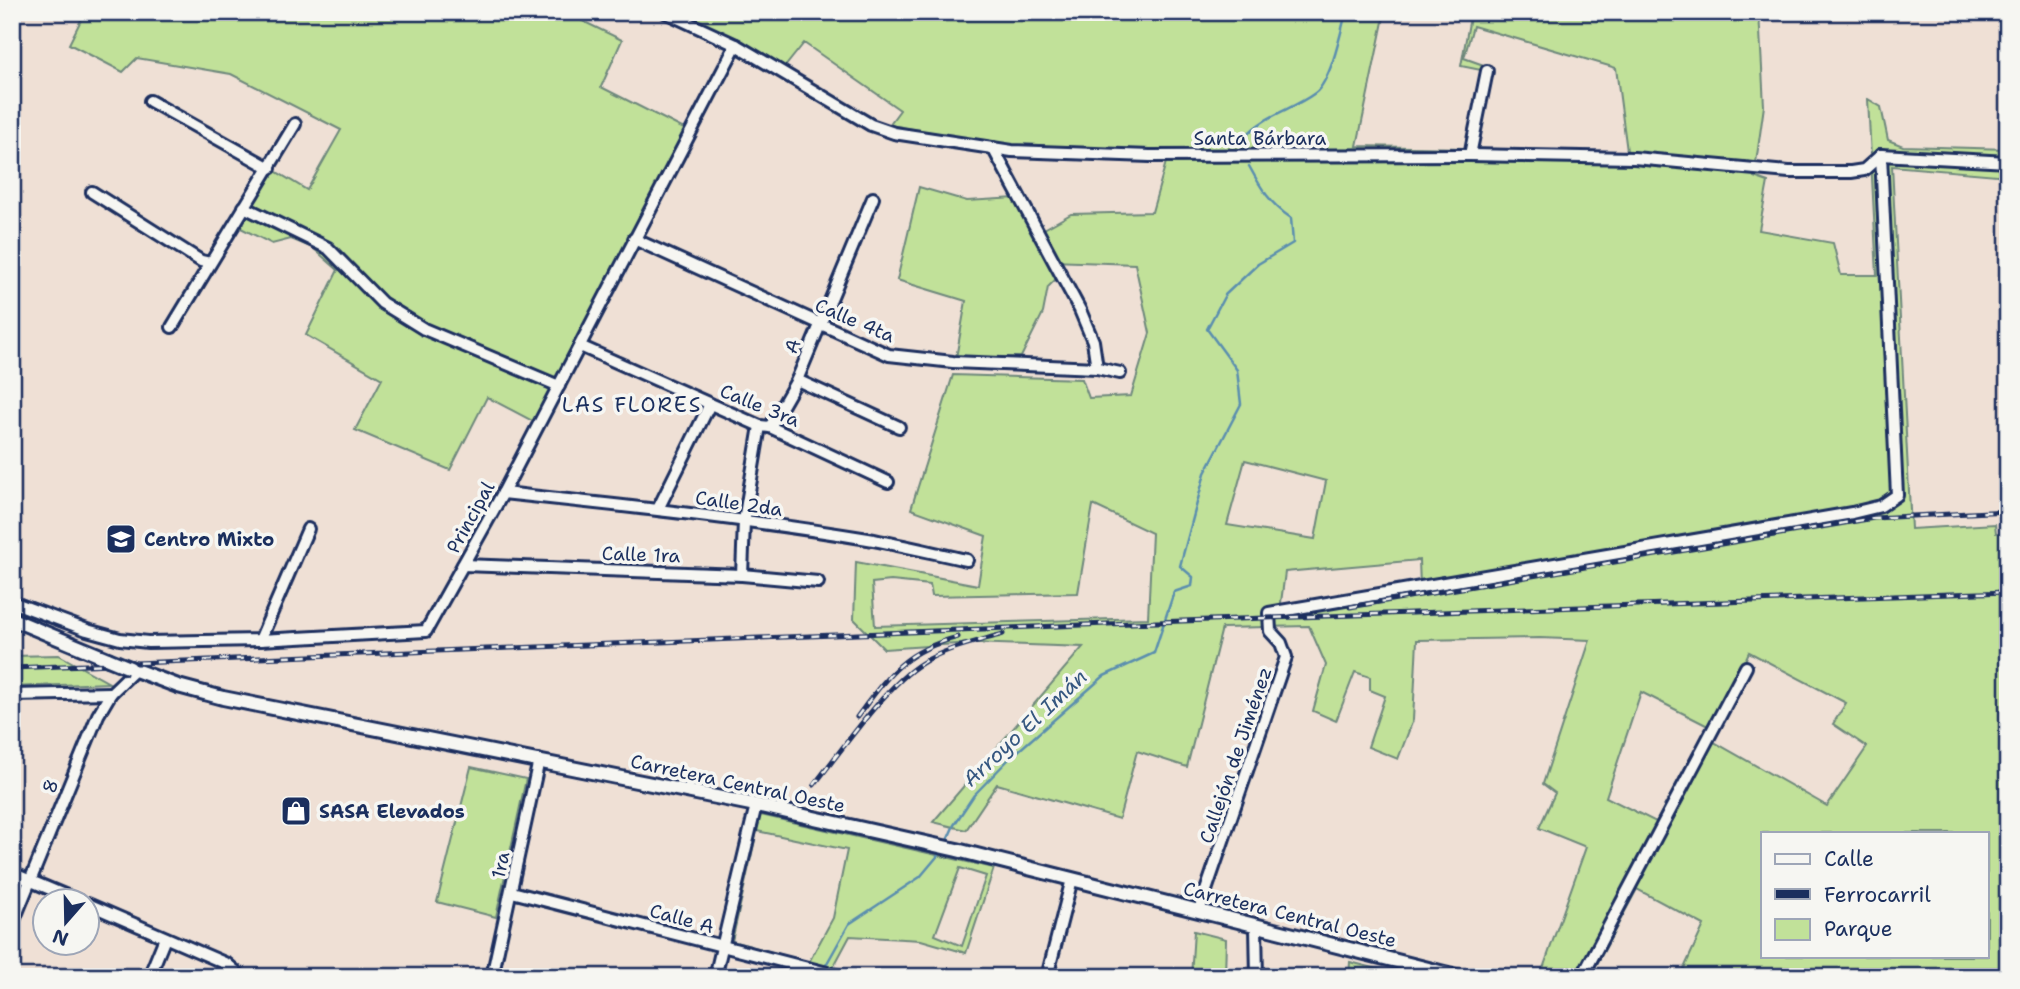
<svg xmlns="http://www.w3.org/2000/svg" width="2020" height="989" viewBox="0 0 2020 989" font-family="'Shantell Sans',sans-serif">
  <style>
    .green { fill: #c1e199; stroke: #6e887c; stroke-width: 2; fill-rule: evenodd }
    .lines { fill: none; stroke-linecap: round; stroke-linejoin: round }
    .stream { stroke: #5a8eaf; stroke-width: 2.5 }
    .minor-casing { stroke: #1b2f5e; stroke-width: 16 }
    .major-casing { stroke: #1b2f5e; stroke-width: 18 }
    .minor { stroke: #f6f6f2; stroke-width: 10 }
    .major { stroke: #f6f6f2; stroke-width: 12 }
    .rail-casing { stroke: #1b2f5e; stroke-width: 5 }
    .rail { stroke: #f6f6f2; stroke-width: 2.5; stroke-dasharray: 8; stroke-linecap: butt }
    .major-bridge-casing { stroke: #1b2f5e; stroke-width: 18; stroke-linecap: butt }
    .major-bridge { stroke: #f6f6f2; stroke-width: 12 }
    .labels { text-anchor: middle; stroke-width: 7; stroke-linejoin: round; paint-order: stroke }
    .street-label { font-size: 19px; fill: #1b2f5e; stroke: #f6f6f2 }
    .poi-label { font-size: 19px; font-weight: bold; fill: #1b2f5e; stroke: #f6f6f2; text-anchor: start }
    .neighbourhood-label { font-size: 21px; letter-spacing: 2px; fill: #1b2f5e; stroke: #f6f6f2 }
    .water-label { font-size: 21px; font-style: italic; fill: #355780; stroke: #f6f6f2 }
  </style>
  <rect width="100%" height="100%" fill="#efe0d5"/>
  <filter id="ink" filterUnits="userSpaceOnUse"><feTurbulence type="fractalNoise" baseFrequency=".0143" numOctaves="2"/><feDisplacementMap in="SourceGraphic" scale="14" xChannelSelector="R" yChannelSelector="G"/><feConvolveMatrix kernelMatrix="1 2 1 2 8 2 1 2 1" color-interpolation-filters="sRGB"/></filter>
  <g filter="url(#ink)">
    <g class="green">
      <polygon points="85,12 564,12 622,40 601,87 688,131 538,424 487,397 450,470 355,430 382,379 306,335 338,270 313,248 291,239 272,244 237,226 270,168 307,190 341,130 231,74 137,58 123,72 69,44"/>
      <path d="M 665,12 L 1385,12 L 1357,146 L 1466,148 L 1481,70 L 1461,66 L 1471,12 L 1759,12 L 1764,106 L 1754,177 L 1768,182 L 1759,230 L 1833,243 L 1841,275 L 1877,275 L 1868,99 L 1881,107 L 1888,140 L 1903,146 L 2008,149 L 2008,176 L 1892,166 L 1911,529 L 1995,524 L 1996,533 L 2008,533 L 2008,977 L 1680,977 L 1704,925 L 1637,889 L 1590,977 L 1540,977 L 1586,847 L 1539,828 L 1555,793 L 1543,784 L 1590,640 L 1540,638 L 1417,640 L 1413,720 L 1398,759 L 1368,747 L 1385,696 L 1370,690 L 1370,677 L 1355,672 L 1336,721 L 1313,711 L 1326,665 L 1309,626 L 1222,628 L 1187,767 L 1137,751 L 1119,819 L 997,784 L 966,830 L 933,822 L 1083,647 L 971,643 L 884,649 L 854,619 L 856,562 L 978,585 L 986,536 L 911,509 L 953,375 L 1082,379 L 1089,398 L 1131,396 L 1150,333 L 1135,264 L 1052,261 L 1060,275 L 1048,287 L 1043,313 L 1021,357 L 956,358 L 966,301 L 897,280 L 919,187 L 967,201 L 1016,198 L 1035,234 L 1071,214 L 1152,212 L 1168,155 L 1014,146 L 889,125 L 900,110 L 804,43 L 780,73 ZM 1473,26 L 1616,68 L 1627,151 L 1474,151 L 1492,68 L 1464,58 ZM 1245,460 L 1326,481 L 1315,539 L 1227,525 ZM 1093,505 L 1152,533 L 1148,618 L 875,626 L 872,583 L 891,581 L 930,585 L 932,596 L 1078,593 ZM 1419,560 L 1420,586 L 1280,610 L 1285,572 ZM 1749,652 L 1846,703 L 1833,724 L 1867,747 L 1827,806 L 1709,739 ZM 1641,692 L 1708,726 L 1656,822 L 1606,797 ZM 1763,833 L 1987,833 L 1987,956 L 1763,956 Z"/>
      <polygon points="59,655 109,683 12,687 12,656"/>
      <polygon points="471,767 526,779 496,917 437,902"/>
      <path d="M 752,813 L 994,868 L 966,953 L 921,940 L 850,936 L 828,977 L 808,977 L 811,974 L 720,950 ZM 757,831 L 847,850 L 833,918 L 809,962 L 732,941 ZM 960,868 L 986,876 L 962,946 L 935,935 Z"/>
      <polygon points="1194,931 1226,939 1225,977 1191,977"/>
      <polygon points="1350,962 1409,977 1349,977"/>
    </g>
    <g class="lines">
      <g class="stream">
        <path d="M 1247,147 L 1245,137 C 1264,115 1292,110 1315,93 C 1331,81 1341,32 1346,12"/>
        <path d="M 946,843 L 954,825 L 974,795 L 1009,759 L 1104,676 L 1154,653 L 1174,592 L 1192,586 L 1193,577 L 1180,566 L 1205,473 L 1241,404 L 1237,370 L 1207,329 L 1225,295 L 1258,264 L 1293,243 L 1291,218 C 1270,204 1261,188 1249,166"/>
        <polyline points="826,965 849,924 920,877 941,852"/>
      </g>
      <g class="minor-casing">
        <g id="minor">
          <polyline points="665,12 736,45 871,125 894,133 1012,151 1150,156 1470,155 1634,158 1789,172 1851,172 1864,170 1881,155"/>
          <polyline points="150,101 270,168"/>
          <polyline points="993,148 1080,310 1093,341 1097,368"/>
          <polyline points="1470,155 1487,71"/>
          <polyline points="1881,155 2008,162"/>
          <polyline points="92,192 201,261 210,263"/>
          <polyline points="244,207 328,248 382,303 424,329 559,386"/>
          <polyline points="634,239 889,355 953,362 1097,368 1120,373"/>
          <polyline points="172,327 295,124"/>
          <polyline points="580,346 760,426 770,427 888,482"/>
          <polyline points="797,380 899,427"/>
          <polyline points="770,427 797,380 873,198"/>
          <path d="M 503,493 C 625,506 747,519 868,539 C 901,545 934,553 967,560"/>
          <polyline points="658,509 710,404"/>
          <polyline points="463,565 742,575 818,582"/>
          <polyline points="742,575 744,521 760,426"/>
          <polyline points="12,602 87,630 120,639 148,642 260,640 426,631 503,493 736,45"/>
          <polyline points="260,640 308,529"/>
          <polyline points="12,695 111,693"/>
          <polyline points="12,873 81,902"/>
          <polyline points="512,892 843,977"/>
          <polyline points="88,904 227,964 242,977"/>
          <polyline points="1199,911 1286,657 1281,643 1270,631 1269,613 1852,513 1881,506 1897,495 1881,155"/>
          <polyline points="12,925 98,715 111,693 135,670"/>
          <polyline points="1256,927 1257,977"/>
          <polyline points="149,977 165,938"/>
          <polyline points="492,977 539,760"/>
          <polyline points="715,977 756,805"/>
          <polyline points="1047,977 1072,879"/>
          <polyline points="1582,977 1746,667"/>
        </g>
      </g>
      <g class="major-casing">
        <g id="major">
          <polyline points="12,619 108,659"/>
          <polyline points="130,668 178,686 223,698 756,805 957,850 1460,977"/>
        </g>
      </g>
      <use href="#minor" class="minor"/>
      <use href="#major" class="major"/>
      <g class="rail-casing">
        <g id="rail">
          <polyline points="1350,607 1874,518 2008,511"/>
          <polyline points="12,668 1182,621 2008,592"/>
          <path d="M 857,717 C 889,674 904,651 958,637"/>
          <path d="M 814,785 C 841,751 887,684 922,663 C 946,648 976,642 1003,634"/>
        </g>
      </g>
      <use href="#rail" class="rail"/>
      <g class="major-bridge-casing">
        <polyline id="major-bridge" points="108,659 130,668"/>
      </g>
      <use href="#major-bridge" class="major-bridge"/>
    </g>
  </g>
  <defs>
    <g id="school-square" transform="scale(1.575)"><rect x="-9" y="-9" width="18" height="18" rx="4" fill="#1b2f5e" stroke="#f6f6f2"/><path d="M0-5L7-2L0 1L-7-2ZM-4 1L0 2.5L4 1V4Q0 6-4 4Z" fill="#fff"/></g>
    <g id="shop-square" transform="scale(1.575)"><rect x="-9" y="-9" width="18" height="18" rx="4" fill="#1b2f5e" stroke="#f6f6f2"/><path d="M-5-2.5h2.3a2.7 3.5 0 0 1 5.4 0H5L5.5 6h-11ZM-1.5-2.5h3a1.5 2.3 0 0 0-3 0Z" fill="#fff"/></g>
  </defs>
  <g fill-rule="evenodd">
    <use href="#school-square" x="121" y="539"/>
    <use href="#shop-square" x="296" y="811"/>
  </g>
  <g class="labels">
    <g class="street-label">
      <text x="1260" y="145">Santa Bárbara</text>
      <text transform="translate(855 320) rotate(23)" y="7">Calle 4ta</text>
      <text transform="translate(792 346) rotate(-67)" y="7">A</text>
      <text transform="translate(760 405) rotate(22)" y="7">Calle 3ra</text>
      <text transform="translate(739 503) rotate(8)" y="7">Calle 2da</text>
      <text transform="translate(470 517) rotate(-61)" y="7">Principal</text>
      <text transform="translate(641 554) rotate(2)" y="7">Calle 1ra</text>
      <text transform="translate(1235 755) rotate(-71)" y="7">Callejón de Jiménez</text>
      <text transform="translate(738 783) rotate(12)" y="7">Carretera Central Oeste</text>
      <text transform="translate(50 786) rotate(-68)" y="7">8</text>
      <text transform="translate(500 865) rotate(-79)" y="7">1ra</text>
      <text transform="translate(1290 914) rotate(14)" y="7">Carretera Central Oeste</text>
      <text transform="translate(682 918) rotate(15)" y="7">Calle A</text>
    </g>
    <g class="poi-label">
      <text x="144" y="546">Centro Mixto</text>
      <text x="319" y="818">SASA Elevados</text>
    </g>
    <g class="neighbourhood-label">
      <text x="632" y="412">LAS FLORES</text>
    </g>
    <g class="water-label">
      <text transform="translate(1025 728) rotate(-43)" y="7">Arroyo El Imán</text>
    </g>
  </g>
  <rect width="2020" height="989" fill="none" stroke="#f6f6f2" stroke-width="42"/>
  <rect x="21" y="21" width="1978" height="947" fill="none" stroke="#1b2f5e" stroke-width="2.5" filter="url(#ink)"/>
  <rect x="1761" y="832" width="228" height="126" fill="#f6f6f2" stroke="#9ea6b7" stroke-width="2"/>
  <rect x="1775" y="854" width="35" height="10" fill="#f6f6f2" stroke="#9ea6b7" stroke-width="2"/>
  <text x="1824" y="866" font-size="21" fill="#1b2f5e">Calle</text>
  <rect x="1775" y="889" width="35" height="10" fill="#1b2f5e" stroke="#9ea6b7" stroke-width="2"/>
  <text x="1824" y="902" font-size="21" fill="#1b2f5e">Ferrocarril</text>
  <rect x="1775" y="919" width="35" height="21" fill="#c1e199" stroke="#9ea6b7" stroke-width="2"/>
  <text x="1824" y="936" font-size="21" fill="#1b2f5e">Parque</text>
  <g transform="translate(66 922) rotate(200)"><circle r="33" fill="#f6f6f2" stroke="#9ea6b7" stroke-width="2"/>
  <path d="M0-5L12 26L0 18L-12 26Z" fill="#1b2f5e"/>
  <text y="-10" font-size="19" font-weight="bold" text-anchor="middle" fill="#1b2f5e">N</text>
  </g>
</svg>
